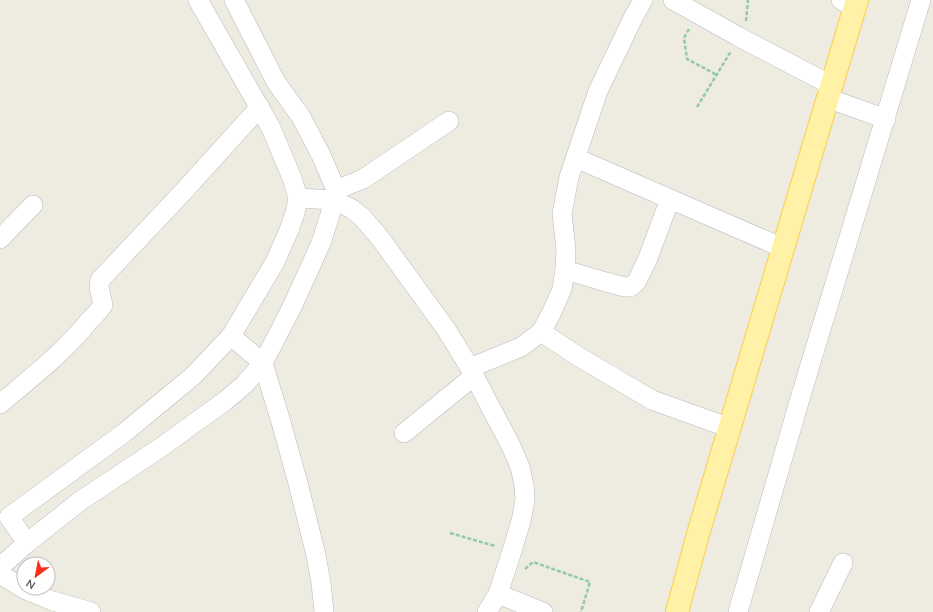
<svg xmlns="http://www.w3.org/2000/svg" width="933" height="612" viewBox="0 0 933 612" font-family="Mulish,sans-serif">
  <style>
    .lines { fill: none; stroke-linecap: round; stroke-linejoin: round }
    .minor-casing { stroke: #b7babf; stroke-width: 20 }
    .primary-casing { stroke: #fecc4a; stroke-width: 24 }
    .path { stroke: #93caa3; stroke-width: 2.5; stroke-dasharray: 4 2; stroke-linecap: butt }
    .minor { stroke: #fff; stroke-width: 19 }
    .primary { stroke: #fff1a5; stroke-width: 22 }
  </style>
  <rect width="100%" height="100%" fill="#eeebe1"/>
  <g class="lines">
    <g class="minor-casing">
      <g id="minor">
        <polyline points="673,0 739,37 831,85"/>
        <polyline points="841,0 854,7"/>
        <polyline points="827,98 886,119"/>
        <polyline points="576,158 670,199"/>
        <polyline points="336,190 363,179 449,121"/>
        <polyline points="298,198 334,200 352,209 362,217 380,238 446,329 470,368 511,446 520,467 524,485 525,500 521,521 512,551 498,594 487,612"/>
        <polyline points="0,239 33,205"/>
        <polyline points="565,270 606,282 625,287 630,287 633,285 637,281 648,258 670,199 783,248"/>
        <polyline points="541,332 576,355 652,400 730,428"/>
        <polyline points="231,336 263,363 281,422 298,483 316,555 321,583 324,612"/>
        <polyline points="470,368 521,347 541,332 551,314 562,289 565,270 566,249 562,214 569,177 598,91 633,18 643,0"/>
        <path d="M 0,404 C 31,378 63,353 89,321 C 94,316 99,311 103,305 L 99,287 L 100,280 L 182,193 L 260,107"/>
        <polyline points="404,433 474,376"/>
        <polyline points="27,543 9,517 124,433 193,376 231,336 275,262 289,230 295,213 298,198 292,178 271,128 198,0"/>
        <polyline points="0,567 27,543 80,501 160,448 225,401 244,385 263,363 292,307 321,243 329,218 334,200 336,190 321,155 301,117 276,82 234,0"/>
        <polyline points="0,574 26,590 53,601 91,612"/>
        <polyline points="498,594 543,612"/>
        <polyline points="738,612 801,395 921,0"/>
        <polyline points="819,612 843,563"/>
      </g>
    </g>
    <g class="primary-casing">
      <polyline id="primary" points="677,612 698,534 857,0"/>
    </g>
    <g class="path">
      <polyline points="746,21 748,0"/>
      <polyline points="689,29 684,38 687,59 717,75"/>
      <polyline points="697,107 731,51"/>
      <polyline points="450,533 495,546"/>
      <polyline points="525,569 533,562 590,582 581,612"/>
    </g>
    <use href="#minor" class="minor"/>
    <use href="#primary" class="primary"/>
  </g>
  <g transform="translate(36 576) rotate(212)"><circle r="19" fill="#ffffff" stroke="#bdbfc1"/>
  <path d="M0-3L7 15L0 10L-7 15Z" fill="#f92e1c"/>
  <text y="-6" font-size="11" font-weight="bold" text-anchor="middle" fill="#5a5e64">N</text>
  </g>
</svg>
